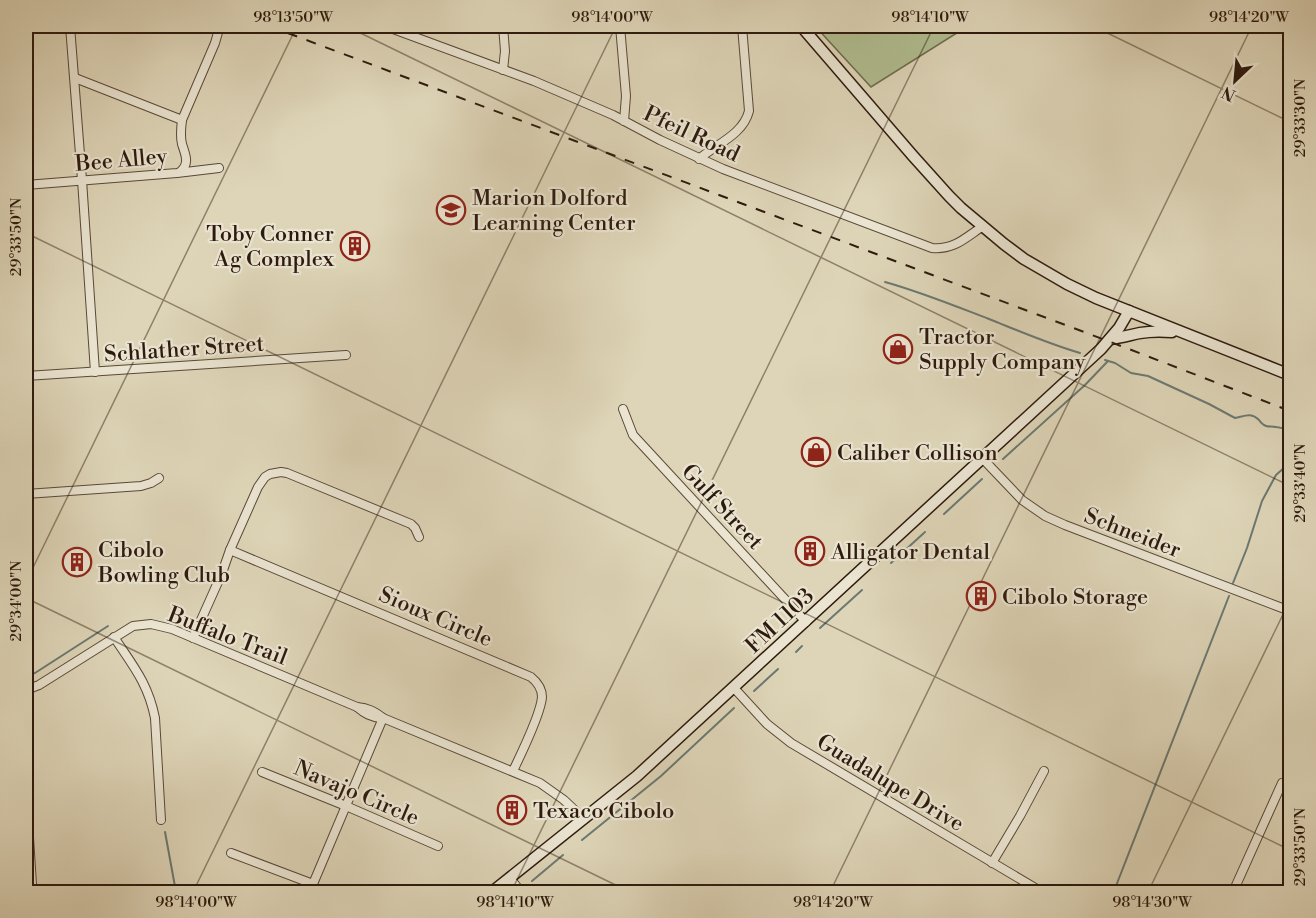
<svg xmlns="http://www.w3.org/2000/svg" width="1316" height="918" viewBox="0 0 1316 918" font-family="'Libre Bodoni',serif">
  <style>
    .green { fill: #b0bd90; stroke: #6e6c4f; stroke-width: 1.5 }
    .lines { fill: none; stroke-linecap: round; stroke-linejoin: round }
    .stream { stroke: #6b7972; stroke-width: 2 }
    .minor-casing { stroke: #594938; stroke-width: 10 }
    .tertiary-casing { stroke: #594938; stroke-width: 11 }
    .secondary-casing { stroke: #2d1a0e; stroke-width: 13 }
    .minor { stroke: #eae4d1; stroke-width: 8 }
    .tertiary { stroke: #eae4d1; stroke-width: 9 }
    .secondary { stroke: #eae4d1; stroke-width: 10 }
    .rail { stroke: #2d1a0e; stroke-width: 2; stroke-dasharray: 10 10; stroke-linecap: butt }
    .ticks { fill: none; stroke: #2d1a0e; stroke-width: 1.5; stroke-opacity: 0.45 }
    .labels { text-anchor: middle; stroke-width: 4.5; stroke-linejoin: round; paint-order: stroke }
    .street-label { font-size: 22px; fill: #2d1a0e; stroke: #eae4d1 }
    .poi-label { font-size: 22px; fill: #2d1a0e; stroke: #eae4d1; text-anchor: start }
    .neatline { fill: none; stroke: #2d1a0e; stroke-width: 2 }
    .ticks-label { font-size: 15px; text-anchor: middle; fill: #2d1a0e }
  </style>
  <rect width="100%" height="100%" fill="#ded5b8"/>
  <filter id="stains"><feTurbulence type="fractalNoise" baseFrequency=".00333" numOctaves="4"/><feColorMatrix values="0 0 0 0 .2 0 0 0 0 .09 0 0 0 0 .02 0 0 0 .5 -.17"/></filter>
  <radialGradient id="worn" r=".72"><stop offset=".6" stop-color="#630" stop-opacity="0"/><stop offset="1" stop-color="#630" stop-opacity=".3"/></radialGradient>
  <polygon class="green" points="815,26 968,26 871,87"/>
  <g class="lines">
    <g class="stream">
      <path d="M 885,282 C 921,292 955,306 989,319 C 1019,331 1049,344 1080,353"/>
      <path d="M 1105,360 L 1115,363 L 1131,373 L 1148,376 L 1209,404 L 1235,418 C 1245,416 1251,412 1259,420 C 1261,423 1263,425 1266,426 C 1269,427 1273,426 1276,427 C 1282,428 1285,429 1290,429"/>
      <polyline points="1003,459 1085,385 1108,361"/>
      <polyline points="944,514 982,479"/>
      <polyline points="891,563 925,532"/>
      <polyline points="1233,583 1247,548 1262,501 1276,475 1285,467 1290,454"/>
      <polyline points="820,628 862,590"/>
      <polyline points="796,652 802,646"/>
      <polyline points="28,668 31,674 35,673 108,626"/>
      <polyline points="754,691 778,669"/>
      <polyline points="165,832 176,892"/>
      <polyline points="582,840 661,776 734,708"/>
      <polyline points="532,881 563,855"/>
      <polyline points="1116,886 1229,596"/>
    </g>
    <g class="minor-casing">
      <g id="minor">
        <polyline points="70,26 82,180 95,372"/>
        <path d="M 385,26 L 534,81 L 613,115 L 660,140 L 723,169 L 932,248 C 954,250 965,238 983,226"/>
        <polyline points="503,26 505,51 503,70"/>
        <polyline points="620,26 626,96 624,121"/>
        <polyline points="75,78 182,120"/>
        <path d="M 699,159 C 716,144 743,135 749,111 L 742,26"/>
        <path d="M 181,171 C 190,163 185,154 182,144 C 180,136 181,128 182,120 L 215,43 L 219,29 L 209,26"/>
        <polyline points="26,185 177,173 219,168"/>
        <polyline points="26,376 346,355"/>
        <polyline points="623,409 633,435 806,622"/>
        <polyline points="982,458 1022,500 1045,516 1065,525 1290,611"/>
        <polyline points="26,494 141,486 151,483 159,478"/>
        <path d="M 230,550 L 531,677 C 537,682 542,688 542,697 C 541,714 521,754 513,771"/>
        <path d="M 114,637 C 133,666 148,683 155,718 L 161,820"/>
        <polyline points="193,638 222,573 230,550 258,487 265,477 270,474 281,472 287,473 411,524 415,528 419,537"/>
        <polyline points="734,688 767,724 791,743 1042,892"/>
        <path d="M 26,690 L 39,685 L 133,626 L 151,624 L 172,629 L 357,707 C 368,708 374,711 383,718 L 540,783 L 564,800 L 584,819"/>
        <path d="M 357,707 C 365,714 371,717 381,718"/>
        <polyline points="262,772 346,806 438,846"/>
        <polyline points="231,853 313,884"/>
        <polyline points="992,863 1020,816 1044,771"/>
        <polyline points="510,878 521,892"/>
        <polyline points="314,892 313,884 383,718"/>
        <polyline points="1233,892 1282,783"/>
      </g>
    </g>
    <g class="tertiary-casing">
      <polyline id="tertiary" points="26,799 32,892"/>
    </g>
    <g class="secondary-casing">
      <g id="secondary">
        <polyline points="801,26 913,156 949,196 961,208 1004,244 1024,259 1067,284 1096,298 1290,375"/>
        <path d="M 1110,339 C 1121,338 1130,335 1140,333 C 1151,331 1161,331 1172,332"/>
        <polyline points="492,892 637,776 1101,349 1119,328 1129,311"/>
      </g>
    </g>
    <use href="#minor" class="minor"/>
    <use href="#tertiary" class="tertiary"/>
    <use href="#secondary" class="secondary"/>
    <g class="rail">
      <polyline points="269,26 1108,341 1290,411"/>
      <polyline points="322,26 332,29"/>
    </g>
  </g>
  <path class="ticks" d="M 346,26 L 1290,486M 1093,26 L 1290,122M 26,233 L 1290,850M 26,582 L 297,26M 26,598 L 630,892M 193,892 L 616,26M 511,892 L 934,26M 830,892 L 1252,26M 1148,892 L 1290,600"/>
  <defs>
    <g id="school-ring" transform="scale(1.5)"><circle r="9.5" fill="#eae4d1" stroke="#8f2418" stroke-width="1.5"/><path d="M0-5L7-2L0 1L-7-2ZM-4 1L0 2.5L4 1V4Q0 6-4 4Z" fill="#8f2418"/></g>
    <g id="building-ring" transform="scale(1.5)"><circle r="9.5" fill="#eae4d1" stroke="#8f2418" stroke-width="1.5"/><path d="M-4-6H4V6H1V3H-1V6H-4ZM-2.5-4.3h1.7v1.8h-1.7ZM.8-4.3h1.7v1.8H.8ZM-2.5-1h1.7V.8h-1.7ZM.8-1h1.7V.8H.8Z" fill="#8f2418"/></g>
    <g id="shop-ring" transform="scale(1.5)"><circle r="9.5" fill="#eae4d1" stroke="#8f2418" stroke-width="1.5"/><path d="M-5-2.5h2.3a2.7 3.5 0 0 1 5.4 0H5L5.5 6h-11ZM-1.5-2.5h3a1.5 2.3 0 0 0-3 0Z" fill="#8f2418"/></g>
  </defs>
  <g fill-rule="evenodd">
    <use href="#school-ring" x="451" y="210"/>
    <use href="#building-ring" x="355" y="246"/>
    <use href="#shop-ring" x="898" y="349"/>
    <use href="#shop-ring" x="816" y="452"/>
    <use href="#building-ring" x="810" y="551"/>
    <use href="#building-ring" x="77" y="562"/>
    <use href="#building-ring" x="981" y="596"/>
    <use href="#building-ring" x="512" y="810"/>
  </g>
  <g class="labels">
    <g class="street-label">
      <text transform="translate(692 133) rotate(25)" y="8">Pfeil Road</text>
      <text transform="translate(121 159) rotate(-5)" y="8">Bee Alley</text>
      <text transform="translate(184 348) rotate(-4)" y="8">Schlather Street</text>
      <text transform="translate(723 506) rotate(47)" y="8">Gulf Street</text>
      <text transform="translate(1133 532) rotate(21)" y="8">Schneider</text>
      <text transform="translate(436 616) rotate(23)" y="8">Sioux Circle</text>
      <text transform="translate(779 620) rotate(-43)" y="8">FM 1103</text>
      <text transform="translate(228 635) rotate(21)" y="8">Buffalo Trail</text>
      <text transform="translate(891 782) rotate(31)" y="8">Guadalupe Drive</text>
      <text transform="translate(357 792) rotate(23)" y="8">Navajo Circle</text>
    </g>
    <g class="poi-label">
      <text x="472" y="205">Marion Dolford<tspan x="472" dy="25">Learning Center</tspan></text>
      <text x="334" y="241" text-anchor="end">Toby Conner<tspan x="334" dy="25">Ag Complex</tspan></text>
      <text x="919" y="344">Tractor<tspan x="919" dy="25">Supply Company</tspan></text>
      <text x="837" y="460">Caliber Collison</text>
      <text x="98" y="557">Cibolo<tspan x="98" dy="25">Bowling Club</tspan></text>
      <text x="831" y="559">Alligator Dental</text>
      <text x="1002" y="604">Cibolo Storage</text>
      <text x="533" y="818">Texaco Cibolo</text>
    </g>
  </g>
  <rect width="1316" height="918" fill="none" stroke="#ded5b8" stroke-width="66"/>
  <g transform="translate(1235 81) rotate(206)" stroke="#eae4d1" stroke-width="4.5" paint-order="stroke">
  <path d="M0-4.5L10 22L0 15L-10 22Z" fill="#2d1a0e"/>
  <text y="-9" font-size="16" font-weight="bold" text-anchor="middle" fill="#2d1a0e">N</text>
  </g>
  <rect x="33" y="33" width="1250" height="852" class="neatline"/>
  <g class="ticks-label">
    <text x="293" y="22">98°13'50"W</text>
    <text x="612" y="22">98°14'00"W</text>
    <text x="930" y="22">98°14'10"W</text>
    <text x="1249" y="22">98°14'20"W</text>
    <text transform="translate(1300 118) rotate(-90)" y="5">29°33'30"N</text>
    <text transform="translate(16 237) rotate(-90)" y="5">29°33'50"N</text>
    <text transform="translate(1300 483) rotate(-90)" y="5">29°33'40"N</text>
    <text transform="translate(16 601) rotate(-90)" y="5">29°34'00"N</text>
    <text transform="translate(1300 847) rotate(-90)" y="5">29°33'50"N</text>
    <text x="196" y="907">98°14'00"W</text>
    <text x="515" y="907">98°14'10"W</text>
    <text x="833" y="907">98°14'20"W</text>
    <text x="1152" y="907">98°14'30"W</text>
  </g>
  <rect width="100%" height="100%" filter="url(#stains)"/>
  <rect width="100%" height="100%" fill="url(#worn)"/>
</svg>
